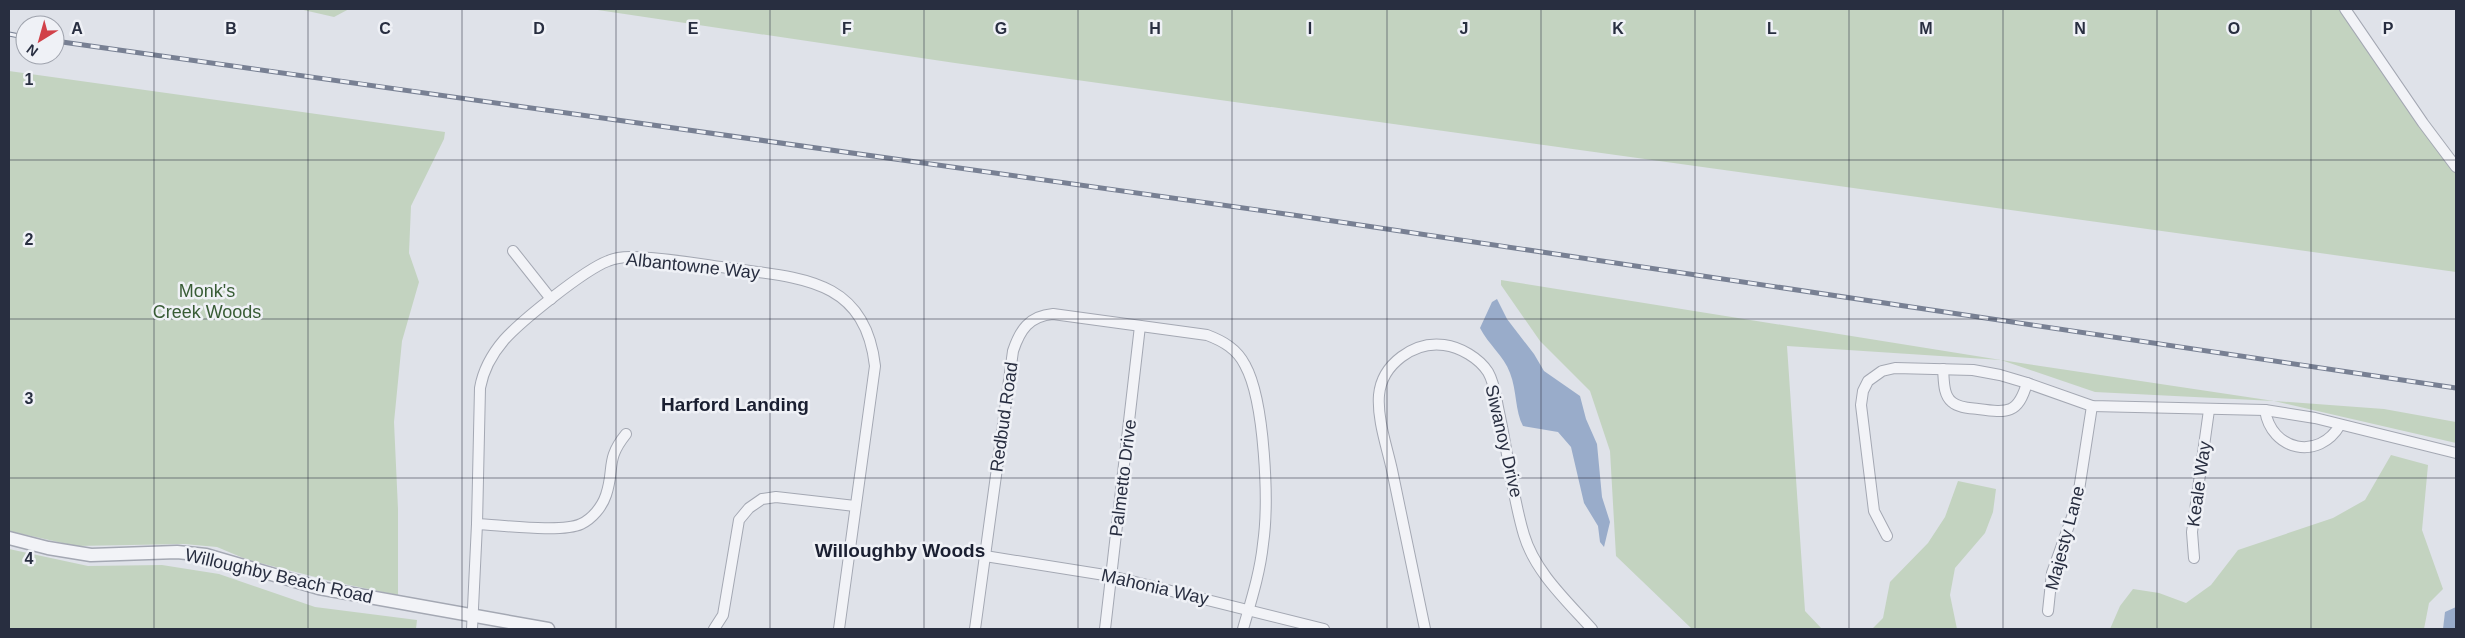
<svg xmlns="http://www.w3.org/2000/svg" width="2465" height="638" viewBox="0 0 2465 638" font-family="Arial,sans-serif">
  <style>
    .green { fill: #c3d3c0 }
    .water { fill: #99acca }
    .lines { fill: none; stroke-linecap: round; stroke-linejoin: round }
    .minor-casing { stroke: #a4a8b3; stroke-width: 12 }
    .tertiary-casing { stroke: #a4a8b3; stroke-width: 15 }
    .minor { stroke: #f2f3f7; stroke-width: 10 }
    .tertiary { stroke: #f2f3f7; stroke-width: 12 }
    .rail-casing { stroke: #788093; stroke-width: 5 }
    .rail { stroke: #eff1f6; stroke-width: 3; stroke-dasharray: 9; stroke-linecap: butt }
    .grid { fill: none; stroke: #282e40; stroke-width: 1; stroke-opacity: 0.55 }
    .labels { text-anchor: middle; stroke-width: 5; stroke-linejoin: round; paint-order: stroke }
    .street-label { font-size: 18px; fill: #282e40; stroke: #eff1f6 }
    .park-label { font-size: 18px; fill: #385c35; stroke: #eff1f6 }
    .neighbourhood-label { font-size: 19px; font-weight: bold; fill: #1a1f31; stroke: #eff1f6 }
    .grid-label { font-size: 16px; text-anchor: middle; font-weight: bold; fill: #282e40; stroke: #eff1f6; stroke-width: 5; stroke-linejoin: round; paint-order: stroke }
  </style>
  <rect width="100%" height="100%" fill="#dfe2e9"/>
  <g class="green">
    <polygon points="299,9 349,9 334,17"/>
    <polygon points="591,9 2345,9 2456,166 2456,272 955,63"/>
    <polygon points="9,71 445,132 444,139 411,206 409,253 419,282 402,341 394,422 398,509 398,595 339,583 248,560 217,547 184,544 76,546 9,531"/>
    <polygon points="1501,280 2001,360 2274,401 2384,409 2456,422 2456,443 2274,401 2095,392 2001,360 1787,346 1805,611 1822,629 1692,629 1616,556 1610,451 1590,391 1540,341 1501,285"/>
    <polygon points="2391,455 2428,465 2422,530 2443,589 2429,603 2424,629 2110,629 2120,606 2133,589 2159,593 2186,603 2211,585 2238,550 2333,518 2365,500"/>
    <polygon points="1958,481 1996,489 1993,512 1985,533 1955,568 1950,595 1957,629 1872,629 1883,618 1890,582 1928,543 1945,517"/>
    <polygon points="9,549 88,566 162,565 219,574 315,607 417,620 416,629 9,629"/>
  </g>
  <g class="water">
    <path d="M 1497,299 L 1507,319 L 1534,354 L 1544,371 L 1580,396 L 1586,419 L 1597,444 L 1602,497 L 1610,522 L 1604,547 L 1600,542 L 1598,526 L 1584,503 L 1571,447 L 1558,432 L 1523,426 C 1515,411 1517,391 1510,373 C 1504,356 1488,344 1480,328 L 1492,302 Z"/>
    <polygon points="2456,607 2456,629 2443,629 2445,612"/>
  </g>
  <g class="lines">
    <g class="minor-casing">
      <g id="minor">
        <polyline points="2345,9 2423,123 2456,167"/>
        <polyline points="513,251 551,299"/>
        <path d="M 1943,369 C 1944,380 1943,395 1952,402 C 1959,408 1970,408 1978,409 C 2008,413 2018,414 2027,383"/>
        <path d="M 2265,410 C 2271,451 2319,461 2340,425"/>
        <path d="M 477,524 C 501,525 562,533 581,524 C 592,519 602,507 606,495 C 615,468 605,460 626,434"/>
        <polyline points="1887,536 1874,511 1861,405 1863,391 1868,381 1882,371 1895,368 1973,370 2000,375 2027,383 2092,406 2265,410 2315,418 2456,453"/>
        <polyline points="985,556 1111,576 1324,629"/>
        <polyline points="2194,558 2192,532 2209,410"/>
        <polyline points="2048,611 2052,573 2077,503 2092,406"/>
        <path d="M 472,629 L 477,524 L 480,388 C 483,371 492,354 504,340 C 521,321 584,270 608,261 C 615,258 623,257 630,257 C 663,257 696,264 728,268 C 800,278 865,278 875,366 L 839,629"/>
        <polyline points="714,629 723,615 739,520 749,508 762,499 776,497 855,506"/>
        <path d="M 975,629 L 1013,351 C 1020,330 1029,316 1053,314 L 1207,335 C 1223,341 1237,349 1245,365 C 1265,401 1269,503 1263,544 C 1260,573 1251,601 1243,629"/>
        <polyline points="1105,629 1140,326"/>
        <path d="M 1425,629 C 1414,576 1403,523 1392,470 C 1387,447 1377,419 1379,395 C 1382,364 1414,341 1444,345 C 1460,347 1479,358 1488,372 C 1495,384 1496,399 1499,412 C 1508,453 1512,495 1524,535 C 1535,572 1567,601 1592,629"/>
      </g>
    </g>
    <g class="tertiary-casing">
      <polyline id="tertiary" points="9,538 48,548 91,555 177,552 206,555 319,588 548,629"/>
    </g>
    <use href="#minor" class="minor"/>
    <use href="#tertiary" class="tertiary"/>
    <g class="rail-casing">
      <g id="rail">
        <polyline points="9,34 25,37"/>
        <polyline points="55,41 1293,215 2456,388"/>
      </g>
    </g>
    <use href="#rail" class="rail"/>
  </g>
  <path class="grid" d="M 154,9 L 154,629M 308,9 L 308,629M 462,9 L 462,629M 616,9 L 616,629M 770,9 L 770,629M 924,9 L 924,629M 1078,9 L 1078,629M 1232,9 L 1232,629M 1387,9 L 1387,629M 1541,9 L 1541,629M 1695,9 L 1695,629M 1849,9 L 1849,629M 2003,9 L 2003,629M 2157,9 L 2157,629M 2311,9 L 2311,629M 9,160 L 2456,160M 9,319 L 2456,319M 9,478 L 2456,478"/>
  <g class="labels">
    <g class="street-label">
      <text transform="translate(693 266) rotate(6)" y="6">Albantowne Way</text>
      <text transform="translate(1004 417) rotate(-82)" y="6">Redbud Road</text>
      <text transform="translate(1504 441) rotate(77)" y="6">Siwanoy Drive</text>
      <text transform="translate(1123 478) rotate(-83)" y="6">Palmetto Drive</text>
      <text transform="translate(2199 484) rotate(-82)" y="6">Keale Way</text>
      <text transform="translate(2065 538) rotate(-75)" y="6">Majesty Lane</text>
      <text transform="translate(279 576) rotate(13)" y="6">Willoughby Beach Road</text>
      <text transform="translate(1155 587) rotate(13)" y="6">Mahonia Way</text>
    </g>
    <g class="park-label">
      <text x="207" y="297">Monk's<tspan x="207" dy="21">Creek Woods</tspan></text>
    </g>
    <g class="neighbourhood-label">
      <text x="735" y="411">Harford Landing</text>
      <text x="900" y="557">Willoughby Woods</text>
    </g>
  </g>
  <g class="grid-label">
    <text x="77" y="34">A</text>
    <text x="231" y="34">B</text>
    <text x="385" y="34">C</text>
    <text x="539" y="34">D</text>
    <text x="693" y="34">E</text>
    <text x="847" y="34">F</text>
    <text x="1001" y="34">G</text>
    <text x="1155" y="34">H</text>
    <text x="1310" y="34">I</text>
    <text x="1464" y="34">J</text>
    <text x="1618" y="34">K</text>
    <text x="1772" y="34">L</text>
    <text x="1926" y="34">M</text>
    <text x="2080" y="34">N</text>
    <text x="2234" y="34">O</text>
    <text x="2388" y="34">P</text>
    <text x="29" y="85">1</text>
    <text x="29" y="245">2</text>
    <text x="29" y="404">3</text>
    <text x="29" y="564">4</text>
  </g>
  <rect width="2465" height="638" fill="none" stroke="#282e40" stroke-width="20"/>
  <g transform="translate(40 40) rotate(217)"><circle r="24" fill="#eff1f6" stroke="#9fa3ad"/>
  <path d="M0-4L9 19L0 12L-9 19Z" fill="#d14149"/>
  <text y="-8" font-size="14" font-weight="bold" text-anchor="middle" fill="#282e40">N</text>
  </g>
</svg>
